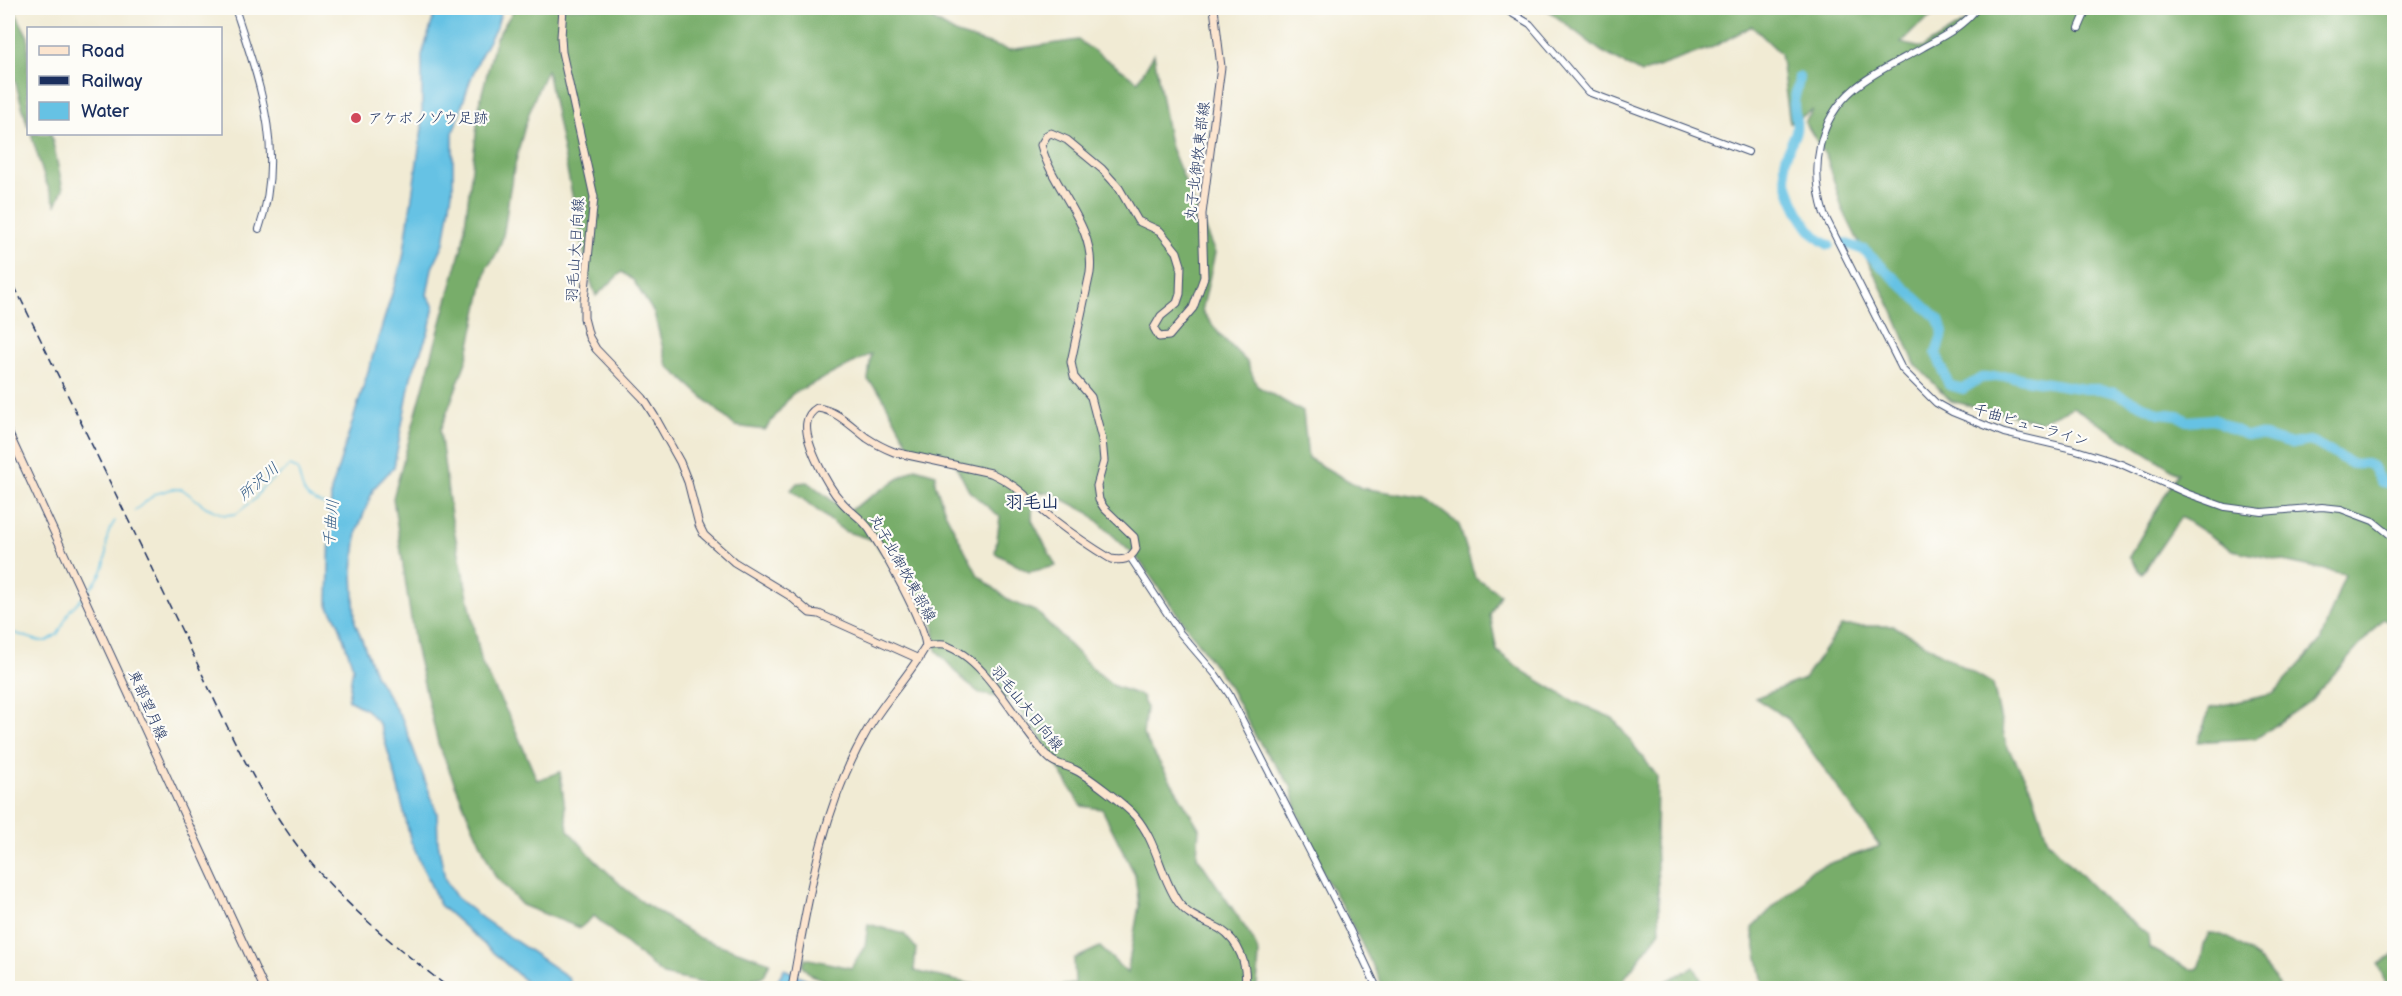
<svg xmlns="http://www.w3.org/2000/svg" width="2402" height="996" viewBox="0 0 2402 996" font-family="'Balsamiq Sans','Klee One',sans-serif">
  <style>
    .forest { fill: #78ad6a; stroke: #4a6e64; stroke-width: 1.5 }
    .water { fill: #66c2e4; stroke: #4078a1; stroke-width: 1.5 }
    .lines { fill: none; stroke-linecap: round; stroke-linejoin: round }
    .stream { stroke: #66c2e4; stroke-width: 1.5 }
    .river { stroke: #66c2e4; stroke-width: 10 }
    .tertiary-casing { stroke: #3b4b70; stroke-width: 8 }
    .secondary-casing { stroke: #3b4b70; stroke-width: 9 }
    .tertiary { stroke: #fff; stroke-width: 6 }
    .secondary { stroke: #fce5cf; stroke-width: 7 }
    .rail { stroke: #1b2f5e; stroke-width: 1.5; stroke-dasharray: 9 4.5; stroke-linecap: butt }
    .poi-dot { fill: #d1495b; stroke: #fdfcf7; stroke-width: 2 }
    .labels { text-anchor: middle; stroke-width: 4.5; stroke-linejoin: round; paint-order: stroke }
    .poi-label { font-size: 15px; fill: #1b2f5e; stroke: #fdfcf7; text-anchor: start }
    .street-label { font-size: 15px; fill: #1b2f5e; stroke: #fdfcf7 }
    .water-label { font-size: 16px; font-style: italic; fill: #325b86; stroke: #fdfcf7 }
    .quarter-label { font-size: 18px; font-weight: bold; fill: #1b2f5e; stroke: #fdfcf7 }
  </style>
  <rect width="100%" height="100%" fill="#fdfcf7"/>
  <filter id="ink" filterUnits="userSpaceOnUse"><feTurbulence type="fractalNoise" baseFrequency=".0167" numOctaves="2"/><feDisplacementMap in="SourceGraphic" scale="12" xChannelSelector="R" yChannelSelector="G"/><feConvolveMatrix kernelMatrix="1 2 1 2 8 2 1 2 1" color-interpolation-filters="sRGB"/></filter>
  <filter id="wash" filterUnits="userSpaceOnUse"><feTurbulence type="fractalNoise" baseFrequency=".008" numOctaves="4" result="noise"/><feDisplacementMap in="SourceGraphic" scale="24" xChannelSelector="R" yChannelSelector="G"/><feGaussianBlur stdDeviation="1.35" result="paint"/><feColorMatrix in="noise" values="0 0 0 0 0 0 0 0 0 0 0 0 0 0 0 0 0 1.4 0 .05"/><feComposite in="paint" operator="in"/></filter>
  <g filter="url(#wash)">
    <rect width="100%" height="100%" fill="#f1ebd4"/>
    <g class="forest">
      <polygon points="8,8 13,8 28,37 28,127 8,56"/>
      <path d="M 515,8 L 932,8 L 933,20 L 957,34 L 1009,50 L 1078,40 L 1138,81 L 1154,54 L 1170,145 L 1215,253 L 1202,311 L 1220,335 L 1247,362 L 1257,386 L 1303,412 L 1308,458 L 1361,488 L 1425,498 L 1459,525 L 1475,577 L 1500,594 L 1490,615 L 1497,651 L 1526,673 L 1573,701 L 1613,718 L 1657,776 L 1656,842 L 1660,931 L 1620,984 L 1622,988 L 1384,988 L 1344,909 L 1325,878 L 1297,811 L 1291,786 L 1257,739 L 1229,686 L 1139,560 L 1089,513 L 1051,493 L 1033,492 L 1032,520 L 1056,566 L 1029,572 L 995,553 L 1000,517 L 969,491 L 952,458 L 912,451 L 881,394 L 868,380 L 871,354 L 792,394 L 765,430 L 735,426 L 667,365 L 654,313 L 633,280 L 622,272 L 596,296 L 588,274 L 547,70 C 528,107 518,149 510,189 C 505,216 507,246 487,267 L 467,359 L 440,431 L 451,515 L 482,664 L 513,724 L 537,780 L 560,772 L 568,830 L 593,858 L 623,887 L 645,904 L 699,938 L 770,962 L 764,976 L 721,987 L 663,975 L 594,916 L 580,928 L 522,905 L 495,876 L 464,806 L 438,743 L 415,646 L 393,498 L 463,242 L 480,101 L 496,38 Z"/>
      <polygon points="1545,8 1944,8 1918,26 1901,43 1922,48 1988,8 2387,8 2394,23 2394,622 2383,619 2310,701 2257,738 2198,742 2210,708 2273,694 2320,642 2345,574 2232,550 2181,517 2142,574 2129,557 2178,473 2073,407 2040,422 1951,401 1915,364 1893,312 1842,208 1827,158 1805,122 1813,110 1790,123 1780,53 1752,26 1713,47 1641,73 1601,51"/>
      <polygon points="31,134 51,134 63,189 56,205 45,180"/>
      <polygon points="915,468 936,474 935,483 945,512 978,575 1010,601 1037,612 1091,667 1114,686 1142,696 1146,708 1143,735 1199,828 1197,856 1253,939 1259,954 1257,988 1041,988 1075,984 1074,959 1100,947 1127,973 1139,906 1135,875 1102,809 1081,806 1043,742 1013,700 981,694 965,682 936,650 933,622 873,540 844,531 791,490 797,483 808,482 847,512"/>
      <path d="M 1841,626 L 1894,626 L 1993,684 L 2006,744 L 2032,790 L 2048,841 L 2106,901 L 2148,935 L 2149,948 L 2189,969 L 2197,969 C 2204,959 2201,945 2209,933 C 2232,932 2272,967 2279,988 L 1764,988 L 1752,928 L 1811,870 L 1880,846 L 1788,719 L 1755,698 L 1804,679 Z"/>
      <polygon points="868,924 904,934 916,948 914,971 988,988 846,988 811,975 802,966 805,958 851,968 865,946"/>
      <polygon points="2394,954 2394,988 2388,988 2378,965"/>
      <polygon points="1694,967 1706,988 1653,988"/>
    </g>
    <g class="water">
      <polygon points="432,8 502,8 497,26 480,57 470,81 453,133 453,186 444,243 432,268 427,295 434,306 429,330 411,377 394,467 374,488 357,531 353,571 355,622 376,676 403,721 437,813 438,842 445,879 456,897 482,918 568,977 573,988 533,988 440,905 411,842 395,775 380,725 367,710 348,700 353,667 338,622 328,605 331,491 403,258 422,128 422,55 433,19"/>
      <polygon points="784,969 827,988 773,988"/>
    </g>
    <g class="lines">
      <g class="stream">
        <path d="M 134,511 L 155,494 L 172,489 L 182,489 L 206,507 L 225,515 L 236,514 L 255,499 L 262,488 L 290,466 L 297,469 C 301,478 301,494 311,499 C 318,504 327,503 332,511"/>
        <path d="M 85,594 C 92,587 101,576 104,566 C 110,546 101,541 115,521"/>
        <polyline points="8,631 39,641 47,641 58,634 70,610 82,598"/>
      </g>
      <g class="river">
        <path d="M 1799,77 C 1799,86 1794,95 1794,104 C 1794,113 1798,122 1796,131 C 1792,143 1784,154 1785,167 C 1786,192 1805,234 1829,245"/>
        <polyline points="1844,243 1864,250 1939,320 1943,332 1936,353 1949,385 1963,389 1981,378 2007,376 2084,389 2099,389 2115,393 2159,413 2178,415 2187,421 2213,419 2245,435 2265,436 2292,444 2309,441 2315,443 2352,464 2365,463 2372,466 2381,482 2394,485"/>
      </g>
    </g>
  </g>
  <g filter="url(#ink)">
    <g class="lines">
      <g class="tertiary-casing">
        <g id="tertiary">
          <path d="M 235,8 C 259,82 286,151 259,229"/>
          <polyline points="1503,8 1530,24 1588,92 1748,152"/>
          <path d="M 1977,8 C 1963,27 1942,37 1922,48 C 1899,61 1874,72 1855,88 C 1817,120 1810,169 1824,214 L 1902,369 L 1936,403 L 1952,412 L 2004,433 L 2073,449 L 2121,464 L 2186,493 L 2225,507 L 2262,512 L 2322,507 L 2341,509 L 2373,521 L 2394,538"/>
          <polyline points="2079,28 2085,14 2092,8"/>
          <polyline points="1130,557 1180,633 1216,675 1229,694 1350,930 1377,988"/>
        </g>
      </g>
      <g class="secondary-casing">
        <g id="secondary">
          <polyline points="563,8 561,37 562,52 594,197 584,301 584,318 589,337 596,349 643,398 655,417 680,462 688,482 699,525 704,535 734,562 790,596 810,613 819,614 919,659"/>
          <polyline points="8,432 264,988"/>
          <path d="M 926,646 C 932,645 938,644 944,645 C 988,658 1017,727 1049,758 C 1056,765 1065,765 1073,769 C 1087,775 1125,805 1135,816 C 1157,841 1160,876 1178,902 C 1189,918 1204,920 1220,929 C 1240,942 1248,966 1245,988"/>
          <path d="M 792,988 C 808,900 821,808 868,729 C 885,700 909,676 926,646 C 923,620 886,555 870,530 C 861,517 851,513 841,501 C 828,487 803,441 807,422 C 808,415 812,411 817,408 C 837,410 852,427 867,438 C 876,444 884,448 894,452 L 991,473 C 1018,485 1031,502 1054,520 C 1072,534 1091,547 1111,559 C 1122,561 1130,560 1136,549 L 1134,537 L 1104,508 L 1099,500 L 1097,486 L 1104,461 L 1102,439 L 1091,397 L 1074,377 L 1071,362 L 1090,273 C 1096,225 1053,190 1041,145 L 1047,135 L 1051,133 L 1067,140 L 1102,169 L 1119,188 L 1138,221 L 1160,231 L 1177,252 L 1181,265 L 1180,294 L 1177,303 L 1161,316 L 1154,328 L 1159,337 L 1169,336 L 1193,308 L 1204,277 L 1202,214 L 1221,67 L 1214,8"/>
        </g>
      </g>
      <use href="#tertiary" class="tertiary"/>
      <use href="#secondary" class="secondary"/>
      <path class="rail" d="M 8,273 C 66,391 123,509 180,627 C 216,702 252,788 303,853 C 345,906 396,947 449,988"/>
    </g>
  </g>
  <circle class="poi-dot" cx="356" cy="118" r="6"/>
  <g class="labels">
    <g class="poi-label">
      <text x="368" y="123">アケボノゾウ足跡</text>
    </g>
    <g class="street-label">
      <text transform="translate(1197 161) rotate(-83)" y="5">丸子北御牧東部線</text>
      <text transform="translate(575 250) rotate(-86)" y="5">羽毛山大日向線</text>
      <text transform="translate(2031 425) rotate(16)" y="5">千曲ビューライン</text>
      <text transform="translate(903 568) rotate(61)" y="5">丸子北御牧東部線</text>
      <text transform="translate(148 705) rotate(66)" y="5">東部望月線</text>
      <text transform="translate(1027 708) rotate(51)" y="5">羽毛山大日向線</text>
    </g>
    <g class="water-label">
      <text transform="translate(258 481) rotate(-41)" y="6">所沢川</text>
      <text transform="translate(330 523) rotate(-85)" y="6">千曲川</text>
    </g>
    <g class="quarter-label">
      <text x="1032" y="508">羽毛山</text>
    </g>
  </g>
  <rect width="2402" height="996" fill="none" stroke="#fdfcf7" stroke-width="30"/>
  <rect x="27" y="27" width="195" height="108" fill="#fdfcf7" stroke="#a3aaba" stroke-width="1.5"/>
  <rect x="39" y="46" width="30" height="9" fill="#fce5cf" stroke="#a3aaba" stroke-width="1.5"/>
  <text x="81" y="57" font-size="18" fill="#1b2f5e">Road</text>
  <rect x="39" y="76" width="30" height="9" fill="#1b2f5e" stroke="#a3aaba" stroke-width="1.5"/>
  <text x="81" y="87" font-size="18" fill="#1b2f5e">Railway</text>
  <rect x="39" y="102" width="30" height="18" fill="#66c2e4" stroke="#a3aaba" stroke-width="1.5"/>
  <text x="81" y="117" font-size="18" fill="#1b2f5e">Water</text>
</svg>
